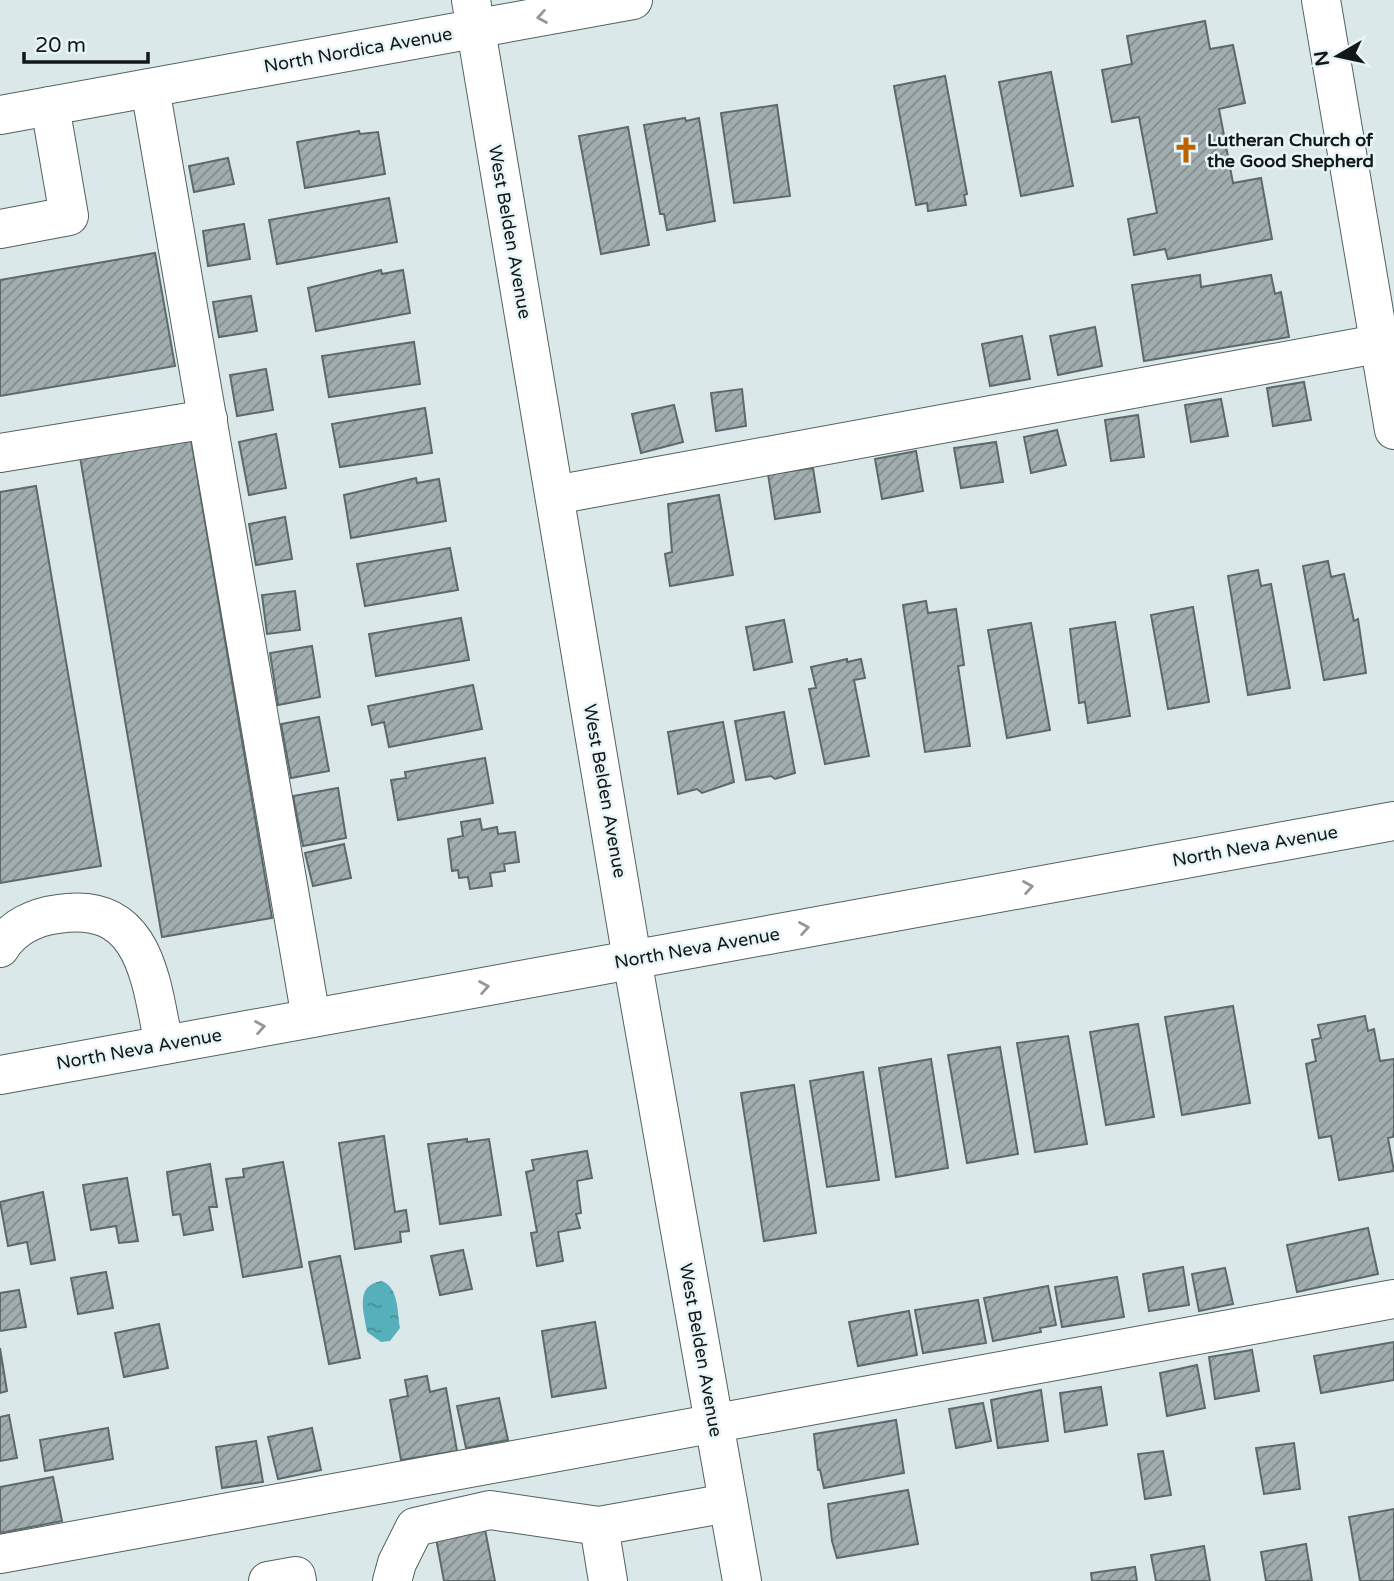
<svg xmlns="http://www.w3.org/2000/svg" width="1394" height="1581" viewBox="0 0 1394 1581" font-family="'Varela Round',sans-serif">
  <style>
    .water { fill: url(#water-ripples) }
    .building { fill: url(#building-hatch); stroke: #5e696b; stroke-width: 2 }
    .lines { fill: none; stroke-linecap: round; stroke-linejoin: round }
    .minor-casing { stroke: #546061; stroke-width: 40 }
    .minor { stroke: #fff; stroke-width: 38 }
    .oneway { stroke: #949797 }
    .labels { text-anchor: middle; stroke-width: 5; stroke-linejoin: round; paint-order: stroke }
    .street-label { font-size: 18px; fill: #121718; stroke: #e8f5f7 }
    .poi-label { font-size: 18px; font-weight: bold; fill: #121718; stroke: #e8f5f7; text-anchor: start }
  </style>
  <defs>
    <pattern id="water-ripples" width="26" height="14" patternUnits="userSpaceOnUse" patternTransform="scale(1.75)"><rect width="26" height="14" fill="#56b0bb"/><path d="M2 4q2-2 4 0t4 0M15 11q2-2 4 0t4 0" fill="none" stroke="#468e97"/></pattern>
    <pattern id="building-hatch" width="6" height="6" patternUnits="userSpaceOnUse" patternTransform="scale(1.75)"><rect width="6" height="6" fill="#a1adaf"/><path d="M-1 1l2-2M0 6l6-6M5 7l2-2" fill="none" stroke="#828c8d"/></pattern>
  </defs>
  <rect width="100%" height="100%" fill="#dbe8ea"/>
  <path class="water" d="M 382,1281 C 399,1288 397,1311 400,1328 L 390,1341 L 381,1342 L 367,1332 C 364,1311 354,1285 382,1281 Z"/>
  <g class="building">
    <polygon points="1205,21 1210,49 1233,45 1245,103 1219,109 1233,183 1261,178 1272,239 1168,259 1165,249 1134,255 1128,219 1157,213 1139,117 1112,122 1102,70 1132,64 1127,36"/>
    <polygon points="1051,72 1073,186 1021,196 999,82"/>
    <polygon points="945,76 967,194 964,195 966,205 928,211 927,203 916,205 894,86"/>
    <polygon points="777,105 790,196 734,203 721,113"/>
    <polygon points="685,118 686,121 699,118 715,221 667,230 664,214 660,214 644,125"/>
    <polygon points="628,127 649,245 601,254 579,136"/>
    <polygon points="359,131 360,134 378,132 385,174 305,188 297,142"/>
    <polygon points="228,158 234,184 194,192 189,166"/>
    <polygon points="389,198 397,242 277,264 269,220"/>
    <polygon points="244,224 250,259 208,266 203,231"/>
    <polygon points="155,253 175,366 0,396 0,280"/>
    <polygon points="381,270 382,274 403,270 410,313 316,331 308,288"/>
    <polygon points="1200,275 1201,287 1271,275 1275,294 1281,292 1289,337 1144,361 1132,285"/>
    <polygon points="251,296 257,331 219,337 213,302"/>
    <polygon points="1095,327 1102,366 1058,375 1050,336"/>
    <polygon points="1022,336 1030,379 990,386 982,344"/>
    <polygon points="414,342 420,384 329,397 322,356"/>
    <polygon points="266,369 273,410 237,416 230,375"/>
    <polygon points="1304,382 1311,420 1273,426 1267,388"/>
    <polygon points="742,389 746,426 716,431 711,393"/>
    <polygon points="1221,399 1228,436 1191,442 1185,405"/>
    <polygon points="674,405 683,442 641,453 632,414"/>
    <polygon points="425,408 432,453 340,467 332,424"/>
    <polygon points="1138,415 1144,457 1111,461 1105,420"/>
    <polygon points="1057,430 1066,465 1031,473 1024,437"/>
    <polygon points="276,434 286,488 249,495 239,442"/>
    <polygon points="191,439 272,918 162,937 80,457"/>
    <polygon points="996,442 1003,482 961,488 954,448"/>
    <polygon points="916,451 923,491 882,499 875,459"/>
    <polygon points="813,468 820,512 775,519 768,474"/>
    <polygon points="416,478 417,483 439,479 446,521 351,538 344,495"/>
    <polygon points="36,486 101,866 0,883 0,492"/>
    <polygon points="719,495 733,575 670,586 665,554 672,552 668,504"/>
    <polygon points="285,517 292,559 256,565 249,524"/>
    <polygon points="450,548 458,590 365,606 357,564"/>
    <polygon points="1328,561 1331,577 1344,574 1354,621 1358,619 1366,673 1324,680 1303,566"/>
    <polygon points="1258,570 1261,586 1271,584 1290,688 1248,695 1228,576"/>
    <polygon points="295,591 300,630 267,634 262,595"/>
    <polygon points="926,601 928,613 956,609 964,665 958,666 970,746 925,752 903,605"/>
    <polygon points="1193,607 1209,702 1168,709 1151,615"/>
    <polygon points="461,618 469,660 376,676 369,634"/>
    <polygon points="784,620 792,662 754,670 746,627"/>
    <polygon points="1115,622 1130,716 1088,723 1085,702 1079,703 1070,629"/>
    <polygon points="1031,623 1050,730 1007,738 988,630"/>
    <polygon points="312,646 320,697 278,705 270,653"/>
    <polygon points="847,659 847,662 861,659 865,678 854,680 869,756 825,764 809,689 816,688 811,667"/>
    <polygon points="473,685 482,729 389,747 384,722 372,725 368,706"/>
    <polygon points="784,712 795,773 775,779 771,776 746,780 735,721"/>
    <polygon points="319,717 329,771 291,778 281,724"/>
    <polygon points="723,722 734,782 702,793 697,789 678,794 668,732"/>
    <polygon points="485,758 493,803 398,820 391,780 406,778 405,772"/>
    <polygon points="338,788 346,838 303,846 293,796"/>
    <polygon points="480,819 482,830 497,827 498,834 515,832 519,862 504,864 505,871 490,873 492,886 470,889 468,877 459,878 458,870 452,871 448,839 463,836 461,822"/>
    <polygon points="344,844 351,878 313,886 305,853"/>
    <polygon points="1233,1006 1250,1103 1182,1115 1165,1017"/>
    <polygon points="1365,1016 1368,1031 1374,1029 1380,1061 1394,1059 1394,1130 1393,1137 1388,1138 1394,1171 1339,1180 1331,1136 1319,1138 1306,1064 1316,1061 1312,1040 1321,1038 1318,1025"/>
    <polygon points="1138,1024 1154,1117 1106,1125 1090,1032"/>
    <polygon points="1068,1036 1087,1144 1035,1152 1017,1043"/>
    <polygon points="1000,1047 1018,1154 967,1163 948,1055"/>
    <polygon points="931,1059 948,1168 896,1177 879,1068"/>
    <polygon points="863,1072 879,1180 827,1187 810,1081"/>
    <polygon points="794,1085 816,1233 764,1241 741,1093"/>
    <polygon points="384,1136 395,1212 406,1210 409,1231 400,1232 401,1242 355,1249 339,1143"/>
    <polygon points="467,1139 467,1142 489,1139 501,1215 440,1224 428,1144"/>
    <polygon points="587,1151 592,1178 577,1181 581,1213 576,1214 580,1228 558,1232 563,1261 537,1266 531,1233 537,1232 526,1172 534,1170 532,1160"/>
    <polygon points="283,1162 302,1267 243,1277 226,1179 244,1177 243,1169"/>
    <polygon points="210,1164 217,1207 209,1207 213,1230 184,1235 180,1214 173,1215 167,1172"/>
    <polygon points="127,1178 138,1241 119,1243 116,1226 91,1230 83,1185"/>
    <polygon points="43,1192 55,1260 31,1264 27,1242 8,1246 0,1202"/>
    <polygon points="1368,1228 1378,1274 1297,1292 1287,1245"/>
    <polygon points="463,1250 472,1289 440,1295 431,1256"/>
    <polygon points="340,1256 360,1358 329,1364 309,1262"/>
    <polygon points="1183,1267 1189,1305 1149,1311 1143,1274"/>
    <polygon points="1225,1268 1233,1304 1199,1311 1192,1274"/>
    <polygon points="106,1272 113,1308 78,1314 71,1278"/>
    <polygon points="1117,1277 1124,1317 1062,1327 1055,1287"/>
    <polygon points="1048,1286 1056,1325 1040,1328 1041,1332 993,1341 984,1298"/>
    <polygon points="19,1290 26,1327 0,1331 0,1293"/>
    <polygon points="978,1300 986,1343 923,1353 915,1310"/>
    <polygon points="909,1311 917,1355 858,1366 849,1322"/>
    <polygon points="595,1322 606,1388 552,1397 542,1331"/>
    <polygon points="159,1324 168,1368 124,1377 115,1333"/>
    <polygon points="1394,1342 1394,1380 1321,1393 1314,1356"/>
    <polygon points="0,1348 7,1391 0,1393"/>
    <polygon points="1252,1350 1259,1391 1215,1399 1209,1357"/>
    <polygon points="1197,1365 1205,1408 1167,1416 1160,1373"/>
    <polygon points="427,1376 430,1392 446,1388 457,1451 401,1460 390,1400 408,1396 405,1380"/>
    <polygon points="1101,1387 1107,1425 1065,1432 1060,1393"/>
    <polygon points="1041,1390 1048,1441 998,1448 991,1400"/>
    <polygon points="499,1398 508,1440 466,1448 457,1406"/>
    <polygon points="983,1403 991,1441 956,1448 949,1409"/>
    <polygon points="9,1415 17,1458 0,1461 0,1417"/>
    <polygon points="896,1420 904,1473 824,1488 820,1470 818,1470 814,1434"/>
    <polygon points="108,1428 113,1459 45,1471 40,1440"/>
    <polygon points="312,1428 321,1470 278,1479 268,1437"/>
    <polygon points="256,1441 263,1482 222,1488 216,1447"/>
    <polygon points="1294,1443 1300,1489 1264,1494 1256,1448"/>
    <polygon points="1163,1451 1171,1495 1145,1499 1138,1454"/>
    <polygon points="53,1477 62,1521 0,1533 0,1487"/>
    <polygon points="908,1490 918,1544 837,1558 832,1541 828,1504"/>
    <polygon points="1394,1509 1394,1581 1360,1581 1349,1517"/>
    <polygon points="484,1524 495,1581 444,1581 435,1533"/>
    <polygon points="1306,1544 1312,1581 1266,1581 1261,1552"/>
    <polygon points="1204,1546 1210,1581 1156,1581 1151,1555"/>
    <polygon points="1135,1567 1137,1581 1092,1581 1091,1573"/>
  </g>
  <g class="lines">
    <g class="minor-casing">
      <g id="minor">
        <polyline points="471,0 632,959 742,1581"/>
        <polyline points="1321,0 1394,430"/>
        <polyline points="150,88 311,1018"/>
        <polyline points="0,115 633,0"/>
        <polyline points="0,229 69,216 50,106"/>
        <polyline points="0,453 208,419"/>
        <polyline points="555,495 1394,341"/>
        <path d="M 0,948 C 13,927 35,917 58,914 C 146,900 151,982 164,1045"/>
        <polyline points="0,1075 1394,821"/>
        <polyline points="0,1554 1394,1299"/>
        <polyline points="268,1581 296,1576 297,1581"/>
        <polyline points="392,1581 397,1563 415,1527 490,1510 599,1526"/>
        <polyline points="608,1581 599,1526 728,1503"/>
      </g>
    </g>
    <use href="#minor" class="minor"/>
  </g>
  <defs><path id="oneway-chevron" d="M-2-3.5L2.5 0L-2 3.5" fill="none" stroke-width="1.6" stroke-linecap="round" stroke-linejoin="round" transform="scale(1.75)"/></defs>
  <g class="oneway">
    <use href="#oneway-chevron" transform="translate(542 17) rotate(170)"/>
    <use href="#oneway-chevron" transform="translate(1028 887) rotate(-10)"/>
    <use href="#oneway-chevron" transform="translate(804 928) rotate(-10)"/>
    <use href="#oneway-chevron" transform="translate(484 987) rotate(-10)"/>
    <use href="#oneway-chevron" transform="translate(260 1027) rotate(-10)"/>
  </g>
  <defs>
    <g id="church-bare" transform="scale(2.1)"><path d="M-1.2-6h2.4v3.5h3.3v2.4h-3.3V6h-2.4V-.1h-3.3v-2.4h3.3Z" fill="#bc6300" stroke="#e8f5f7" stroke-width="2.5" paint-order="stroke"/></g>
  </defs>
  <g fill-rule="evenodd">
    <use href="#church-bare" x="1186" y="150"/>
  </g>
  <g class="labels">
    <g class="street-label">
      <text transform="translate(358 50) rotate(-10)" y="6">North Nordica Avenue</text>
      <text transform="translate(510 232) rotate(80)" y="6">West Belden Avenue</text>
      <text transform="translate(605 791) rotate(80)" y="6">West Belden Avenue</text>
      <text transform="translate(1255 846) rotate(-10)" y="6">North Neva Avenue</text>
      <text transform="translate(697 948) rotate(-10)" y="6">North Neva Avenue</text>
      <text transform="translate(139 1049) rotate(-10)" y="6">North Neva Avenue</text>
      <text transform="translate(701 1350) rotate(80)" y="6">West Belden Avenue</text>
    </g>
    <g class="poi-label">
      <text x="1207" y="146">Lutheran Church of<tspan x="1207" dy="21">the Good Shepherd</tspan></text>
    </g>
  </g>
  <g transform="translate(1338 56) rotate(261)" stroke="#e8f5f7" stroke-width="5" paint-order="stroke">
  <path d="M0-5L12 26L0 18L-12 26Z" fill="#121718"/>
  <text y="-10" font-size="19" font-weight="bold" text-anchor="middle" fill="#121718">N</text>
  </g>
  <path d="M24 52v10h124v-10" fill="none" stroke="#121718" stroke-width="3.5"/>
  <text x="35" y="52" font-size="21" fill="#121718" stroke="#e8f5f7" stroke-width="5" paint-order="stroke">20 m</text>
</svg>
